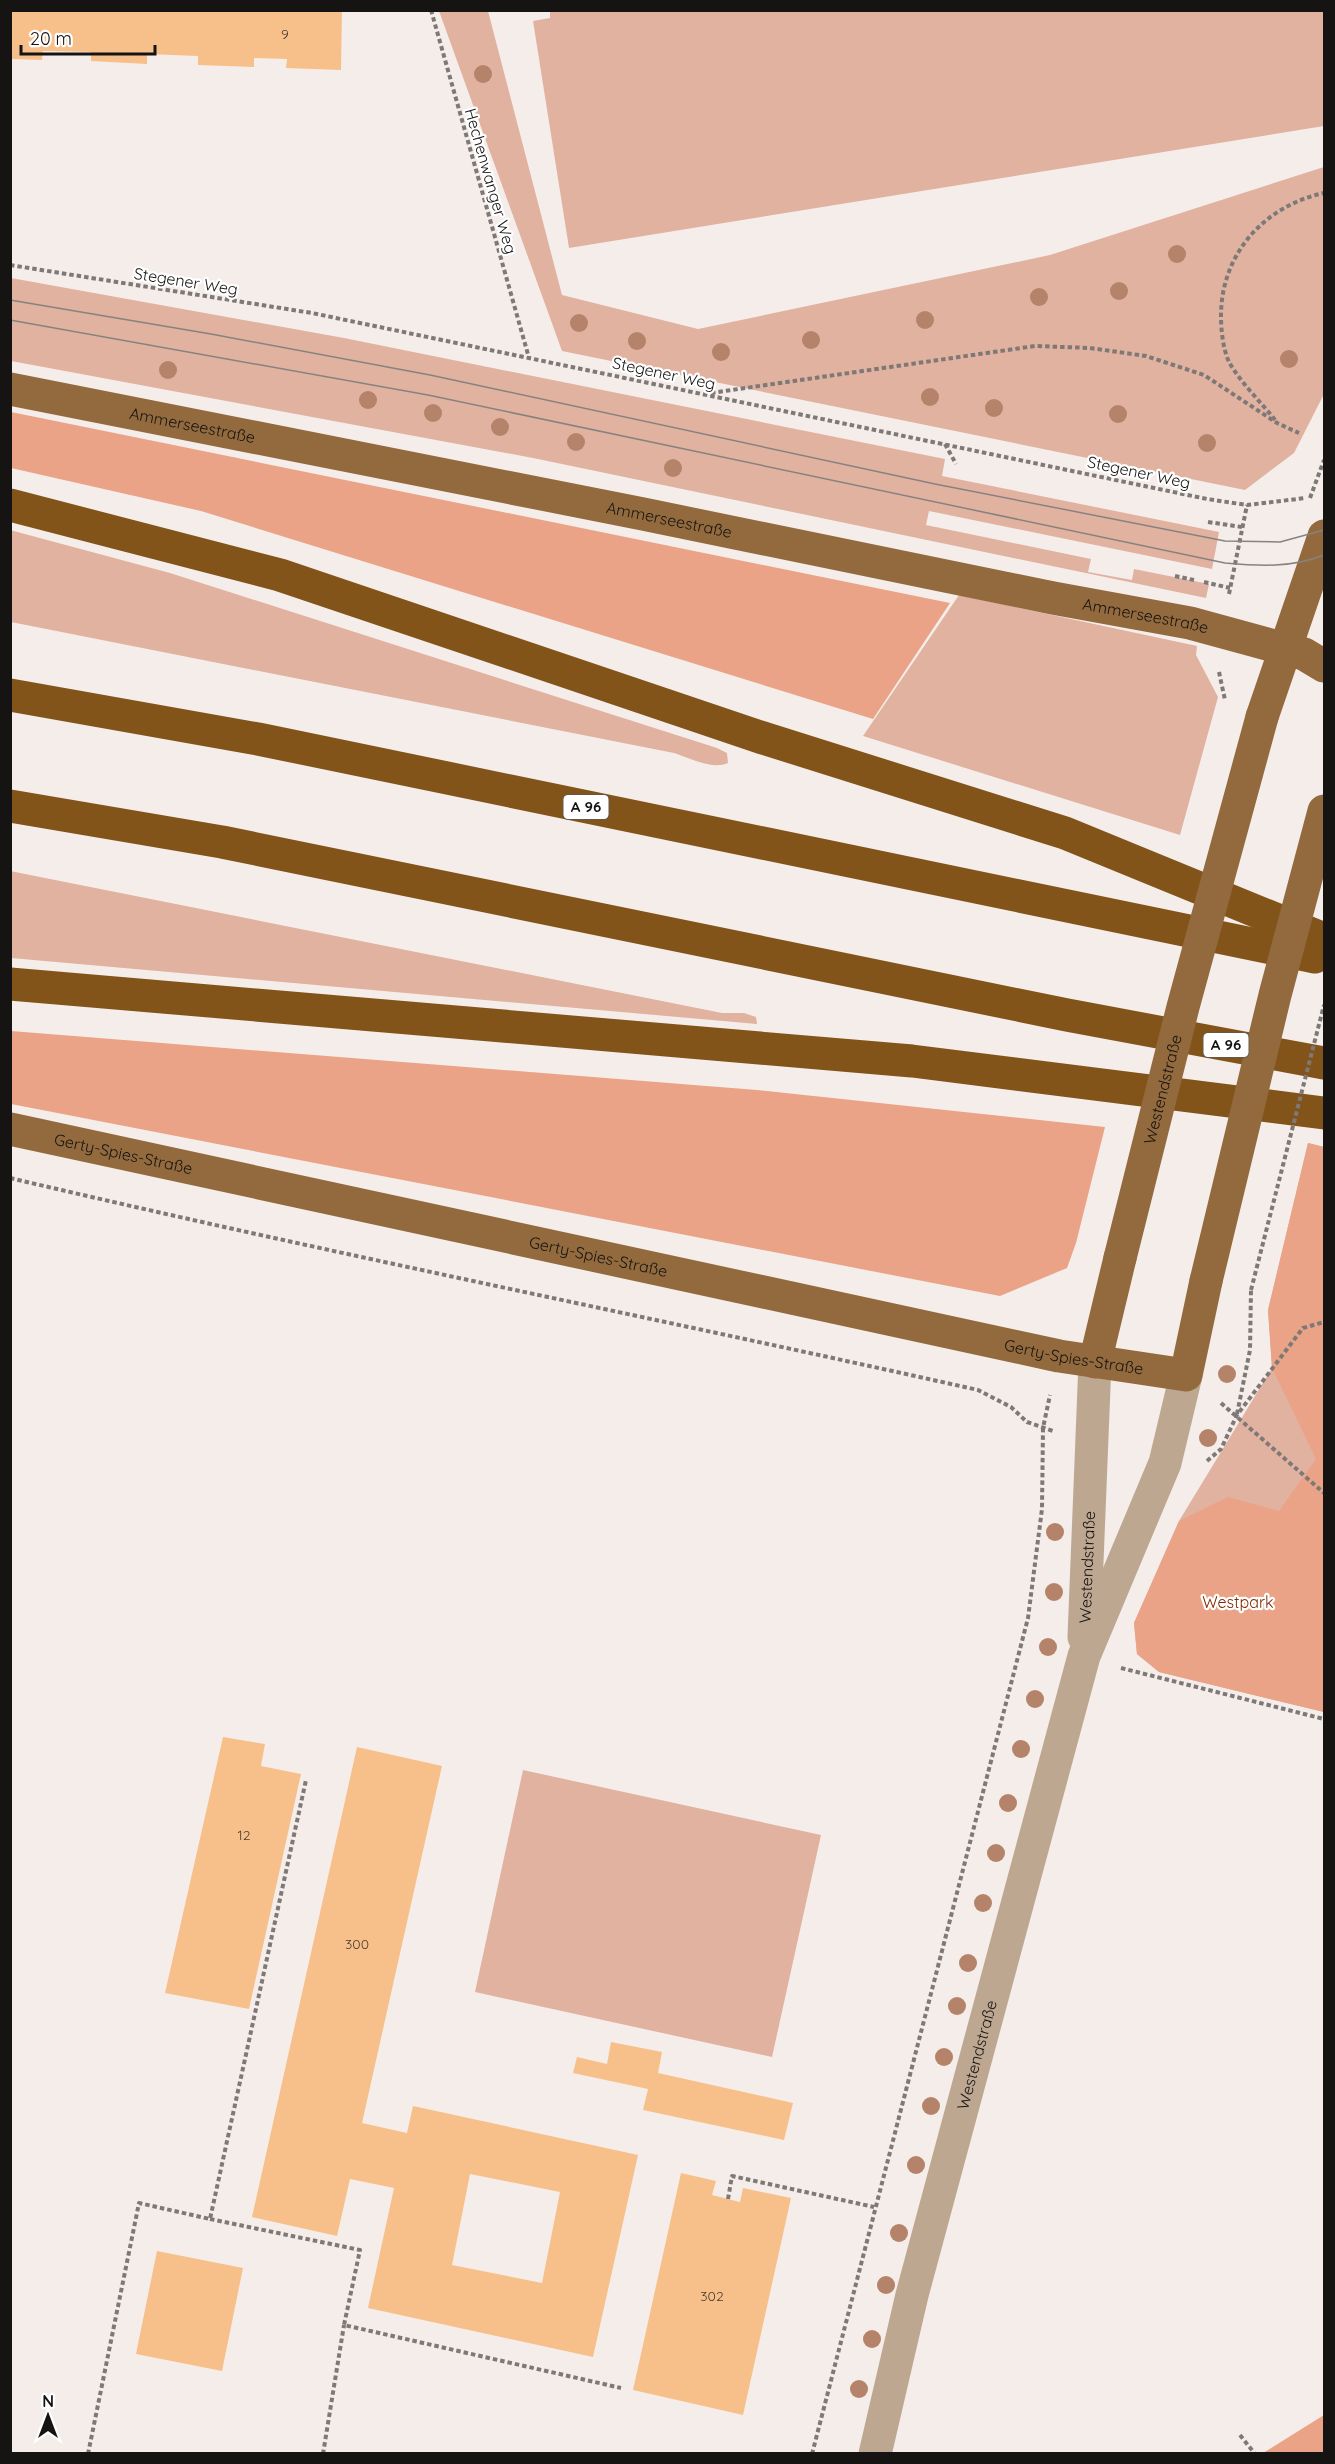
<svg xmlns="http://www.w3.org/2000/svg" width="1335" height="2464" viewBox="0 0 1335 2464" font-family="Quicksand,sans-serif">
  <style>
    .green { fill: #e1b2a0 }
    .forest { fill: #eaa386 }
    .building { fill: #f7c08a; fill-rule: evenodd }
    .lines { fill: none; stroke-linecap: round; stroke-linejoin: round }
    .path { stroke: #7e7977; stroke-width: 4; stroke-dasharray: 4.5 3; stroke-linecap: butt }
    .minor { stroke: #bea790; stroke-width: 33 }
    .major { stroke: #926a3d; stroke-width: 33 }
    .highway { stroke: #82541a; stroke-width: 33 }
    .tram { stroke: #878280; stroke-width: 1.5 }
    .path-bridge { stroke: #7e7977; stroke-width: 4; stroke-dasharray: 4.5 3; stroke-linecap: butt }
    .major-bridge { stroke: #926a3d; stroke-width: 33 }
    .tree { fill: #b48369 }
    .labels { text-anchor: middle; stroke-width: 4.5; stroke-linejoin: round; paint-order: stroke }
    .number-label { font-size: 14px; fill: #4e3f31 }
    .shield { fill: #fff; stroke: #5c5a5a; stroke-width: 1.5 }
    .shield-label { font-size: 15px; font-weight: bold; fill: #161413 }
    .street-label { font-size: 16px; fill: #161413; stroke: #fff }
    .park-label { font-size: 16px; fill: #7e2c00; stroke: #fff }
  </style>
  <rect width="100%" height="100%" fill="#f5edea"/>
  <g class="green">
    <polygon points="550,10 1324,11 1324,126 569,248 533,21 550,18"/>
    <polygon points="439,11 488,11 562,295 698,329 1050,255 1324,167 1324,394 1294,453 1245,490 562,351"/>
    <polygon points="11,278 344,338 945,459 942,476 1219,532 1212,569 929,511 926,525 1091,559 1088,572 1132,580 1134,569 1209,584 1206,598 533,458 11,361"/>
    <path d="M 10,530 L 170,573 L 717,748 L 727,753 L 728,763 C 712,770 690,758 674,753 L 11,622 Z"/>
    <polygon points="959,595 1197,646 1196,655 1218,697 1180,835 863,736"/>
    <polygon points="10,871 722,1013 744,1013 756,1017 757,1024 11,958"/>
    <polygon points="1308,1143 1324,1147 1324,1712 1159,1672 1137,1654 1134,1623 1179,1521 1272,1368 1268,1310"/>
    <polygon points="523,1770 821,1835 772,2057 475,1992"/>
  </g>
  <g class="forest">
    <polygon points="11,412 950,603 873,719 201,511 11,468"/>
    <polygon points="11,1031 757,1090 1105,1127 1076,1243 1067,1268 1000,1296 11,1104"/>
    <polygon points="1308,1143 1324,1147 1324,1712 1159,1672 1137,1654 1134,1623 1179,1521 1228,1497 1279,1511 1316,1459 1272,1368 1268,1310"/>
    <polygon points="1324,2415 1324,2453 1263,2453"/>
  </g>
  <g class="building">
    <polygon points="10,10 342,10 341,70 286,68 287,59 254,58 254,67 198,65 198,56 147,54 147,64 91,61 91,52 43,51 42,60 10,59"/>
    <polygon points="223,1737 265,1744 261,1766 301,1774 249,2009 165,1993"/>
    <path d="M 357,1747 L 442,1766 L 362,2123 L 407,2133 L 413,2106 L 638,2155 L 593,2357 L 368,2308 L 394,2188 L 350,2179 L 337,2236 L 252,2217 ZM 470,2174 L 560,2192 L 542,2283 L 452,2265 Z"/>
    <polygon points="611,2042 662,2052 658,2073 793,2103 784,2140 643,2110 648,2089 573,2073 577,2057 607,2064"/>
    <polygon points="681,2173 716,2181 712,2195 740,2202 743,2188 791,2198 743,2415 633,2390"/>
    <polygon points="157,2251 243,2268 222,2371 136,2354"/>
  </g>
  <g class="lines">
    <g class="path">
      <polyline points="431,10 529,358"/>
      <polyline points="10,265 312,313 1207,499 1247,505 1306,498"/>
      <polyline points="711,393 1035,346 1090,348 1146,356 1204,375 1277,423 1299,433"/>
      <path d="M 1275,420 C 1261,402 1240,382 1229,362 C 1223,349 1221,330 1221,316 C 1221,254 1264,206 1324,193"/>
      <polyline points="945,444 956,464"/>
      <polyline points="1310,498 1324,460"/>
      <polyline points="1208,522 1242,527"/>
      <polyline points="1175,576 1194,580"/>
      <polyline points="1204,582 1230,588"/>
      <polyline points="1229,594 1247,505"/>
      <polyline points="1219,672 1225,700"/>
      <path d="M 10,1178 C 332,1254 656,1318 978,1390 L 1011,1407 L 1027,1422 L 1053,1431"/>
      <polyline points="1221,1403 1324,1493"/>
      <polyline points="1237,1414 1250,1350 1251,1290"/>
      <polyline points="1207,1461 1221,1449 1237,1415 1303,1328 1324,1322"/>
      <polyline points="1121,1668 1324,1719"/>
      <polyline points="728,2199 732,2176 874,2207"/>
      <polyline points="210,2219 360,2250 344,2325 621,2388"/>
      <polyline points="1240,2435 1255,2454"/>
      <polyline points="88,2454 139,2203 210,2219 306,1780"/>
      <polyline points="323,2454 344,2325"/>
      <polyline points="812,2454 1028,1618 1042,1509 1043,1428 1050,1395"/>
    </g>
    <g class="minor">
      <path id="s1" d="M 1084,1637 L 1095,1362"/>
      <path id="s2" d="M 875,2454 L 912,2295 L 1084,1656 L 1165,1463 L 1186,1375"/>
    </g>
    <g class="major">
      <path id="s3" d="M 10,389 L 643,514 L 1053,598 L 1190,623 L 1304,654 L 1324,666"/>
      <polyline points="1262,717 1324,536"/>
      <path id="s4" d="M 10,1129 L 1059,1356 L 1186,1375 L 1206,1281"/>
      <polyline points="1095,1362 1120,1258"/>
    </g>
    <g class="highway">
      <polyline points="10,505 280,575 763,738 1065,833 1324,939"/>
      <polyline points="10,695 258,739 1315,957"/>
      <polyline points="10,806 222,842 1067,1015 1324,1063"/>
      <polyline points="10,984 912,1061 1324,1113"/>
    </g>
    <g class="tram">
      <polyline points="10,300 211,334 430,375 935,484 1225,541 1280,542 1324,530"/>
      <path d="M 10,320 L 428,395 L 1225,563 C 1259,566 1292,568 1324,555"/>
    </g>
    <polyline class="path-bridge" points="1251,1290 1324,1005"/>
    <g class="major-bridge">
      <path id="s5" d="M 1120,1258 L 1183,1007 L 1262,717"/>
      <polyline points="1206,1281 1275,995 1324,811"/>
    </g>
  </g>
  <g class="tree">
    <circle cx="483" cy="74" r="9"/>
    <circle cx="1177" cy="254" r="9"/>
    <circle cx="1119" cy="291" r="9"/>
    <circle cx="1039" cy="297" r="9"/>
    <circle cx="925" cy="320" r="9"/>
    <circle cx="579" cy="323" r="9"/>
    <circle cx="811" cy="340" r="9"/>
    <circle cx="637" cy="341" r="9"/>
    <circle cx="721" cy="352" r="9"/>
    <circle cx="1289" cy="359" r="9"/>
    <circle cx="168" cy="370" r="9"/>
    <circle cx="930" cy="397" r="9"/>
    <circle cx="368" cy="400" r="9"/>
    <circle cx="994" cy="408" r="9"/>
    <circle cx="433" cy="413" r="9"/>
    <circle cx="1118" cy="414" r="9"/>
    <circle cx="500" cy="427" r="9"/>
    <circle cx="576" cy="442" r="9"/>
    <circle cx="1207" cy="443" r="9"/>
    <circle cx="673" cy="468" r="9"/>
    <circle cx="1227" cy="1374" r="9"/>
    <circle cx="1208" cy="1438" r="9"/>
    <circle cx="1055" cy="1532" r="9"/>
    <circle cx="1054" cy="1592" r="9"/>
    <circle cx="1048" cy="1647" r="9"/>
    <circle cx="1035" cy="1699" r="9"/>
    <circle cx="1021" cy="1749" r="9"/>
    <circle cx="1008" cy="1803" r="9"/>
    <circle cx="996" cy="1853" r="9"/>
    <circle cx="983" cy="1903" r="9"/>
    <circle cx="968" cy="1963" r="9"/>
    <circle cx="957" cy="2006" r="9"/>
    <circle cx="944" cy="2057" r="9"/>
    <circle cx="931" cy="2106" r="9"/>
    <circle cx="916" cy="2165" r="9"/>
    <circle cx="899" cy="2233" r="9"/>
    <circle cx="886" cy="2285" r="9"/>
    <circle cx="872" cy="2339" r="9"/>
    <circle cx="859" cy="2389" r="9"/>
  </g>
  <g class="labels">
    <g class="number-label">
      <text x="285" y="39">9</text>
      <text x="244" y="1840">12</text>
      <text x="357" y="1949">300</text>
      <text x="712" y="2301">302</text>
    </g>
    <g class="shield">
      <rect x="563.5" y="795" width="45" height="24" rx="4.5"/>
      <rect x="1203.5" y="1033" width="45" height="24" rx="4.5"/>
    </g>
    <g class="shield-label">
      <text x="586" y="812">A 96</text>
      <text x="1226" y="1050">A 96</text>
    </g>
    <g class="street-label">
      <text transform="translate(491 181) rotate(74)" y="6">Hechenwanger Weg</text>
      <text transform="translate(186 281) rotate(9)" y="6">Stegener Weg</text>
      <text transform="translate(664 373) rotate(12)" y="6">Stegener Weg</text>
      <text dy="6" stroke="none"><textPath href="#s3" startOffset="186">Ammerseestraße</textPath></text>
      <text transform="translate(1139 472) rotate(12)" y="6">Stegener Weg</text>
      <text dy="6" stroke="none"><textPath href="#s3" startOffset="672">Ammerseestraße</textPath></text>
      <text dy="6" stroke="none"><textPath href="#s3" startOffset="1158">Ammerseestraße</textPath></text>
      <text dy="6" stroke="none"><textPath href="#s5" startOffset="174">Westendstraße</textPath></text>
      <text dy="6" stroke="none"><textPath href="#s4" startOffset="116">Gerty-Spies-Straße</textPath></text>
      <text dy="6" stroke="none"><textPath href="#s4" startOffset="602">Gerty-Spies-Straße</textPath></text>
      <text dy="6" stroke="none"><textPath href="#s4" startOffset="1088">Gerty-Spies-Straße</textPath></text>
      <text dy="6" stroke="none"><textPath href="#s1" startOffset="70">Westendstraße</textPath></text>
      <text dy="6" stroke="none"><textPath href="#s2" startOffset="412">Westendstraße</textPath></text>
    </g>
    <g class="park-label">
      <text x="1238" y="1608">Westpark</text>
    </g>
  </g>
  <rect width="1335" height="2464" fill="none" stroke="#161413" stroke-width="24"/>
  <g transform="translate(48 2416)" stroke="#ffffff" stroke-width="4.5" paint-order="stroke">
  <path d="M0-4.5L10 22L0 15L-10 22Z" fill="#161413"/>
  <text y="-9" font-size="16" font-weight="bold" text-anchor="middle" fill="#161413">N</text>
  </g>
  <path d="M21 45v9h134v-9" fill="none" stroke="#161413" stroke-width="3"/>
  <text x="30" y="45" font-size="18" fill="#161413" stroke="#ffffff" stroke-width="4.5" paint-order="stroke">20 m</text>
</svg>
